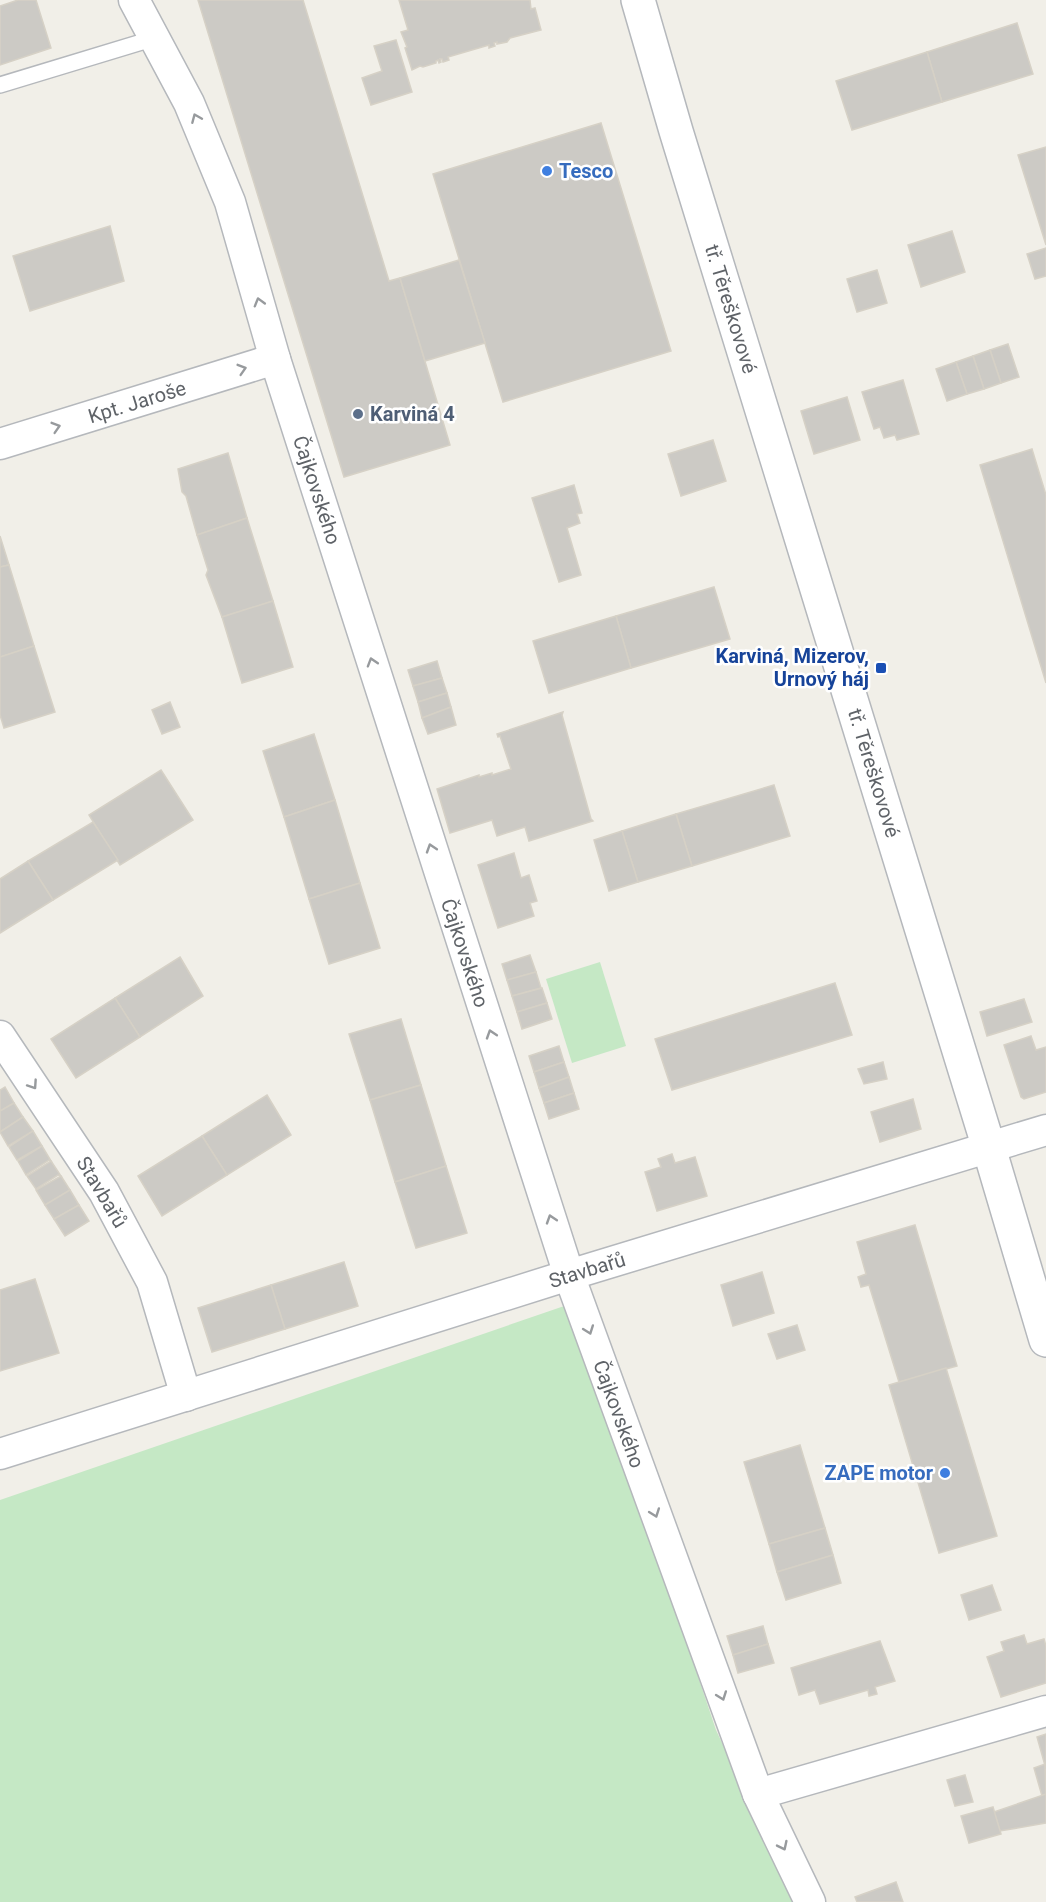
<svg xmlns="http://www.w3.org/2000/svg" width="1046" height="1902" viewBox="0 0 1046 1902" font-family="Roboto,sans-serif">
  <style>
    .green { fill: #c5e8c5 }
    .building { fill: #cccac5; stroke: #d6d1c6; stroke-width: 1.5 }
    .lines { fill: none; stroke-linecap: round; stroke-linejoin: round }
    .service-casing { stroke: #b5b8bc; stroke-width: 18 }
    .minor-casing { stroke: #b5b8bc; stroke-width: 33 }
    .tertiary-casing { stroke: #b5b8bc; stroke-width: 36 }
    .service { stroke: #fff; stroke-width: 15 }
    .minor { stroke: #fff; stroke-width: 30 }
    .tertiary { stroke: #fff; stroke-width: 33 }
    .oneway { stroke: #979a9d }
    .shop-dot { fill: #3f7fe0; stroke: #fff; stroke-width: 2 }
    .service-dot { fill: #5c6f8a; stroke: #fff; stroke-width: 2 }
    .transit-dot { fill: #1a4fb4; stroke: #fff; stroke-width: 2 }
    .labels { text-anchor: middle; stroke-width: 5; stroke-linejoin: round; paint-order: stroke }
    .shop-label { font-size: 20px; font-weight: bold; fill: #366cbe; stroke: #fff; text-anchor: start }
    .street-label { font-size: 20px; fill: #5f6368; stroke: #fff }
    .service-label { font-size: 20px; font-weight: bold; fill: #4e5e75; stroke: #fff; text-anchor: start }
    .transit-label { font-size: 20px; font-weight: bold; fill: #164399; stroke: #fff; text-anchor: end }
  </style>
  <rect width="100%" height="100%" fill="#f1efe8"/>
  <g class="green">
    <polygon points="600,962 626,1046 572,1063 546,979"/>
    <polygon points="573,1303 716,1730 796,1902 0,1902 0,1500"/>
  </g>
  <g class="building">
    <polygon points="18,0 36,0 51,48 0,65 0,6"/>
    <polygon points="198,0 303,0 389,281 400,278 450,445 344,477"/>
    <polygon points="399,0 530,0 531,9 535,8 541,30 510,38 507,42 497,44 497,42 494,43 495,46 489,48 489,45 448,57 449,60 443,62 442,59 440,59 441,62 439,63 438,60 436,61 436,63 423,67 420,66 412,70 405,48 407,47 401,32 408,30"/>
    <polygon points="1017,23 1033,74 942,102 927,52"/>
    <polygon points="396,40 412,92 371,105 362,78 382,71 374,46"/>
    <polygon points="927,52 942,102 852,130 836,81"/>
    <polygon points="601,123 671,351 503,402 433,174"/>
    <polygon points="1046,147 1046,245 1018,155"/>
    <polygon points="110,226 124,281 30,311 13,256"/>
    <polygon points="952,231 965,272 921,287 908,245"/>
    <polygon points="1046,248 1046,276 1035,279 1027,254"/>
    <polygon points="459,260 485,343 425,361 400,278"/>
    <polygon points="877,270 887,303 857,312 847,279"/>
    <polygon points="1008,344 1019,377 1001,383 990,350"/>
    <polygon points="990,350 1001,383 984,389 973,356"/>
    <polygon points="973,356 984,389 967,394 956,362"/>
    <polygon points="956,362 967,394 947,401 936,369"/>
    <polygon points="903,380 919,434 897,440 895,435 884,438 880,427 874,429 862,392"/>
    <polygon points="847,397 860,440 814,454 801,411"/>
    <polygon points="713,440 726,481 681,496 668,454"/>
    <polygon points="1032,449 1046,495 1046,683 980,465"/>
    <polygon points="228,453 247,518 197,535 186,496 182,492 178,469"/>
    <polygon points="574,485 582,513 577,514 580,523 567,528 581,575 559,582 532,498"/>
    <polygon points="247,518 273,601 222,617 206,575 208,570 197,535"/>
    <polygon points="0,536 9,565 0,567"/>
    <polygon points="9,565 34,646 0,657 0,567"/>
    <polygon points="714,587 730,639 631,668 616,616"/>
    <polygon points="273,601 293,667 242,683 222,617"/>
    <polygon points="616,616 631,668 549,693 533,641"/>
    <polygon points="34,646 55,712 4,728 0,715 0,657"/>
    <polygon points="437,661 442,678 413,686 408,670"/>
    <polygon points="442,678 447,693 418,702 413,686"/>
    <polygon points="447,693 451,707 422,718 418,702"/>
    <polygon points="170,702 180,727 162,734 152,710"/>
    <polygon points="451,707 456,725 428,734 422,718"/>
    <polygon points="563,712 562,715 591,819 593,821 529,841 525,827 497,836 492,820 450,833 437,789 479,775 479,777 492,773 492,775 511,769 500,736 498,737 497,734"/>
    <polygon points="314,734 335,800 284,817 263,751"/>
    <polygon points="161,770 193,820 120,865 89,815"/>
    <polygon points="774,785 790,836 692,866 676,814"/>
    <polygon points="335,800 360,883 309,899 284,817"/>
    <polygon points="676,814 692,866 638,882 622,831"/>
    <polygon points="93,822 118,860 53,900 28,861"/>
    <polygon points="622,831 638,882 609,891 594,840"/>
    <polygon points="514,853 521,878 529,875 537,901 530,903 534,916 498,928 478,865"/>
    <polygon points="28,861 53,900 0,933 0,879"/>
    <polygon points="360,883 380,948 329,964 309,899"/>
    <polygon points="530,955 536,972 507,980 502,964"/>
    <polygon points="180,957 203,996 140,1037 115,998"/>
    <polygon points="536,972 541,988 512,996 507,980"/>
    <polygon points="835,983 852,1035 672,1090 655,1039"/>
    <polygon points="542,988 547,1003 517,1012 512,996"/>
    <polygon points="115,998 140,1037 76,1078 51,1039"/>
    <polygon points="1024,999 1032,1022 987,1036 980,1012"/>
    <polygon points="547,1003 552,1019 522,1029 517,1012"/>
    <polygon points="401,1019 421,1085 370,1100 349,1034"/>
    <polygon points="1031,1036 1036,1050 1046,1047 1046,1092 1024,1099 1021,1097 1004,1045"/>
    <polygon points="559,1046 564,1062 534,1072 529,1056"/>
    <polygon points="564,1062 569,1077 539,1088 534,1072"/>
    <polygon points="883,1062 887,1079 864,1084 858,1069"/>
    <polygon points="569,1077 574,1093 544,1103 539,1088"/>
    <polygon points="421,1085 446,1166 395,1182 370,1100"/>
    <polygon points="5,1087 14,1103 0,1111 0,1090"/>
    <polygon points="574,1093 579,1109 549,1119 544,1103"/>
    <polygon points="267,1095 291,1135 227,1175 202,1136"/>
    <polygon points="913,1099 921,1129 880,1142 871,1112"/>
    <polygon points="14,1103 23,1117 0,1132 0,1111"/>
    <polygon points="23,1117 33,1131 8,1146 0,1132"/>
    <polygon points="33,1131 42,1146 17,1160 9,1147"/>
    <polygon points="202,1136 227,1175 162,1216 138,1176"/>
    <polygon points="42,1146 51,1161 49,1160 26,1175 18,1161"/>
    <polygon points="672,1154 675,1163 695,1157 707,1196 657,1211 645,1172 661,1167 658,1159"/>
    <polygon points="51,1161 61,1176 58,1175 36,1189 27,1176"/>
    <polygon points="446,1166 467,1233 416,1248 395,1182"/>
    <polygon points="61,1176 70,1190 45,1205 36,1190"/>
    <polygon points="70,1190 79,1205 54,1219 45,1205"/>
    <polygon points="79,1205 89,1221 65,1236 54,1219"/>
    <polygon points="915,1225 957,1366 899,1382 869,1285 861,1287 858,1277 866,1274 857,1242"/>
    <polygon points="344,1262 358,1306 285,1329 271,1285"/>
    <polygon points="762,1272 774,1313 733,1326 721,1285"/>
    <polygon points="35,1279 59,1353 0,1371 0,1290"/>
    <polygon points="271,1285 285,1329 212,1352 198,1308"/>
    <polygon points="797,1325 805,1350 777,1359 768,1334"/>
    <polygon points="946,1368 997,1536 939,1553 889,1385"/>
    <polygon points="800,1445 825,1528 769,1544 744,1462"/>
    <polygon points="825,1528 833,1555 777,1572 769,1544"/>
    <polygon points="833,1555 841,1583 786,1600 777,1572"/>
    <polygon points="992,1585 1001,1610 969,1620 961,1595"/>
    <polygon points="763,1626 768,1644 733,1655 727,1636"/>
    <polygon points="1024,1635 1027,1644 1044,1639 1046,1646 1046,1683 1001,1697 987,1657 1004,1651 1001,1642"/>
    <polygon points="880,1641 895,1681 875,1687 877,1694 869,1696 868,1690 820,1704 815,1690 799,1695 791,1668"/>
    <polygon points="768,1644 774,1663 738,1673 733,1655"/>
    <polygon points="1046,1734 1046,1769 1037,1737"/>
    <polygon points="1045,1764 1046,1794 1042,1796 1034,1768"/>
    <polygon points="965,1775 973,1802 955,1806 947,1780"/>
    <polygon points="1046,1794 1046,1823 1000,1831 994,1812"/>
    <polygon points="993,1807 1001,1834 969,1843 961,1816"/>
    <polygon points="896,1882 903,1902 857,1902 855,1897"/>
  </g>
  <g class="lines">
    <g class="service-casing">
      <polyline id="service" points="0,85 155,38"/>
    </g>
    <g class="minor-casing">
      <g id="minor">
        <polyline points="134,0 189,103 230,202 275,359 569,1275 758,1794 810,1902"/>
        <polyline points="0,444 275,359"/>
        <polyline points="0,1036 104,1192 152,1282 186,1396"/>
        <polyline points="0,1454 569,1275 1046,1130"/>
        <polyline points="758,1794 1046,1711"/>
      </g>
    </g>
    <g class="tertiary-casing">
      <polyline id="tertiary" points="638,0 676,131 989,1148 1046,1340"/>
    </g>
    <use href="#service" class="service"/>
    <use href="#minor" class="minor"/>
    <use href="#tertiary" class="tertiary"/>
  </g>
  <defs><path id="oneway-chevron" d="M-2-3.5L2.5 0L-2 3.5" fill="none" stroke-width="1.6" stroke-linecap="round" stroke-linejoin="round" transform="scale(1.5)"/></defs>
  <g class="oneway">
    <use href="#oneway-chevron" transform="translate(196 118) rotate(-113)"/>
    <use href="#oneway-chevron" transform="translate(259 302) rotate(-106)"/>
    <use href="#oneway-chevron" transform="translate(242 369) rotate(-17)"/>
    <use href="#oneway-chevron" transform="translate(56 427) rotate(-17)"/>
    <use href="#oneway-chevron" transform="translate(372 662) rotate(-107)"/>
    <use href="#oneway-chevron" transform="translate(431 848) rotate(-108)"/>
    <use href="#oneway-chevron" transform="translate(491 1034) rotate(-108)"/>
    <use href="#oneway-chevron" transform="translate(33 1085) rotate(56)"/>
    <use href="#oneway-chevron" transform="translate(551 1219) rotate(-108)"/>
    <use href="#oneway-chevron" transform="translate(589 1330) rotate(70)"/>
    <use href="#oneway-chevron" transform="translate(655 1513) rotate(70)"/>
    <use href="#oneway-chevron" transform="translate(722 1696) rotate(70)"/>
    <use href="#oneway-chevron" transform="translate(783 1846) rotate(64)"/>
  </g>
  <g class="shop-dot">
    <circle cx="547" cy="171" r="6"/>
    <circle cx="945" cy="1473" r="6"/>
  </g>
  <circle class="service-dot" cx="358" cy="414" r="6"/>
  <rect class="transit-dot" x="875" y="662" width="12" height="12" rx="3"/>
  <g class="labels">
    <g class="shop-label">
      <text x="559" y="178">Tesco</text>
      <text x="933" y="1480" text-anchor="end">ZAPE motor</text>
    </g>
    <g class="street-label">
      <text transform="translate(731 309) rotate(73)" y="7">tř. Těreškovové</text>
      <text transform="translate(137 402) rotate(-17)" y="7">Kpt. Jaroše</text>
      <text transform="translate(317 490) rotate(72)" y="7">Čajkovského</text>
      <text transform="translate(874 773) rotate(73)" y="7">tř. Těreškovové</text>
      <text transform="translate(465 953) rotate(72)" y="7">Čajkovského</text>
      <text transform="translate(102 1192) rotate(59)" y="7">Stavbařů</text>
      <text transform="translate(587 1270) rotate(-17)" y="7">Stavbařů</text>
      <text transform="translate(619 1414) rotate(70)" y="7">Čajkovského</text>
    </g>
    <g class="service-label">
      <text x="370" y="421">Karviná 4</text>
    </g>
    <g class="transit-label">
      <text x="869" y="663">Karviná, Mizerov,<tspan x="869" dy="23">Urnový háj</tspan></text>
    </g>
  </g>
</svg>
